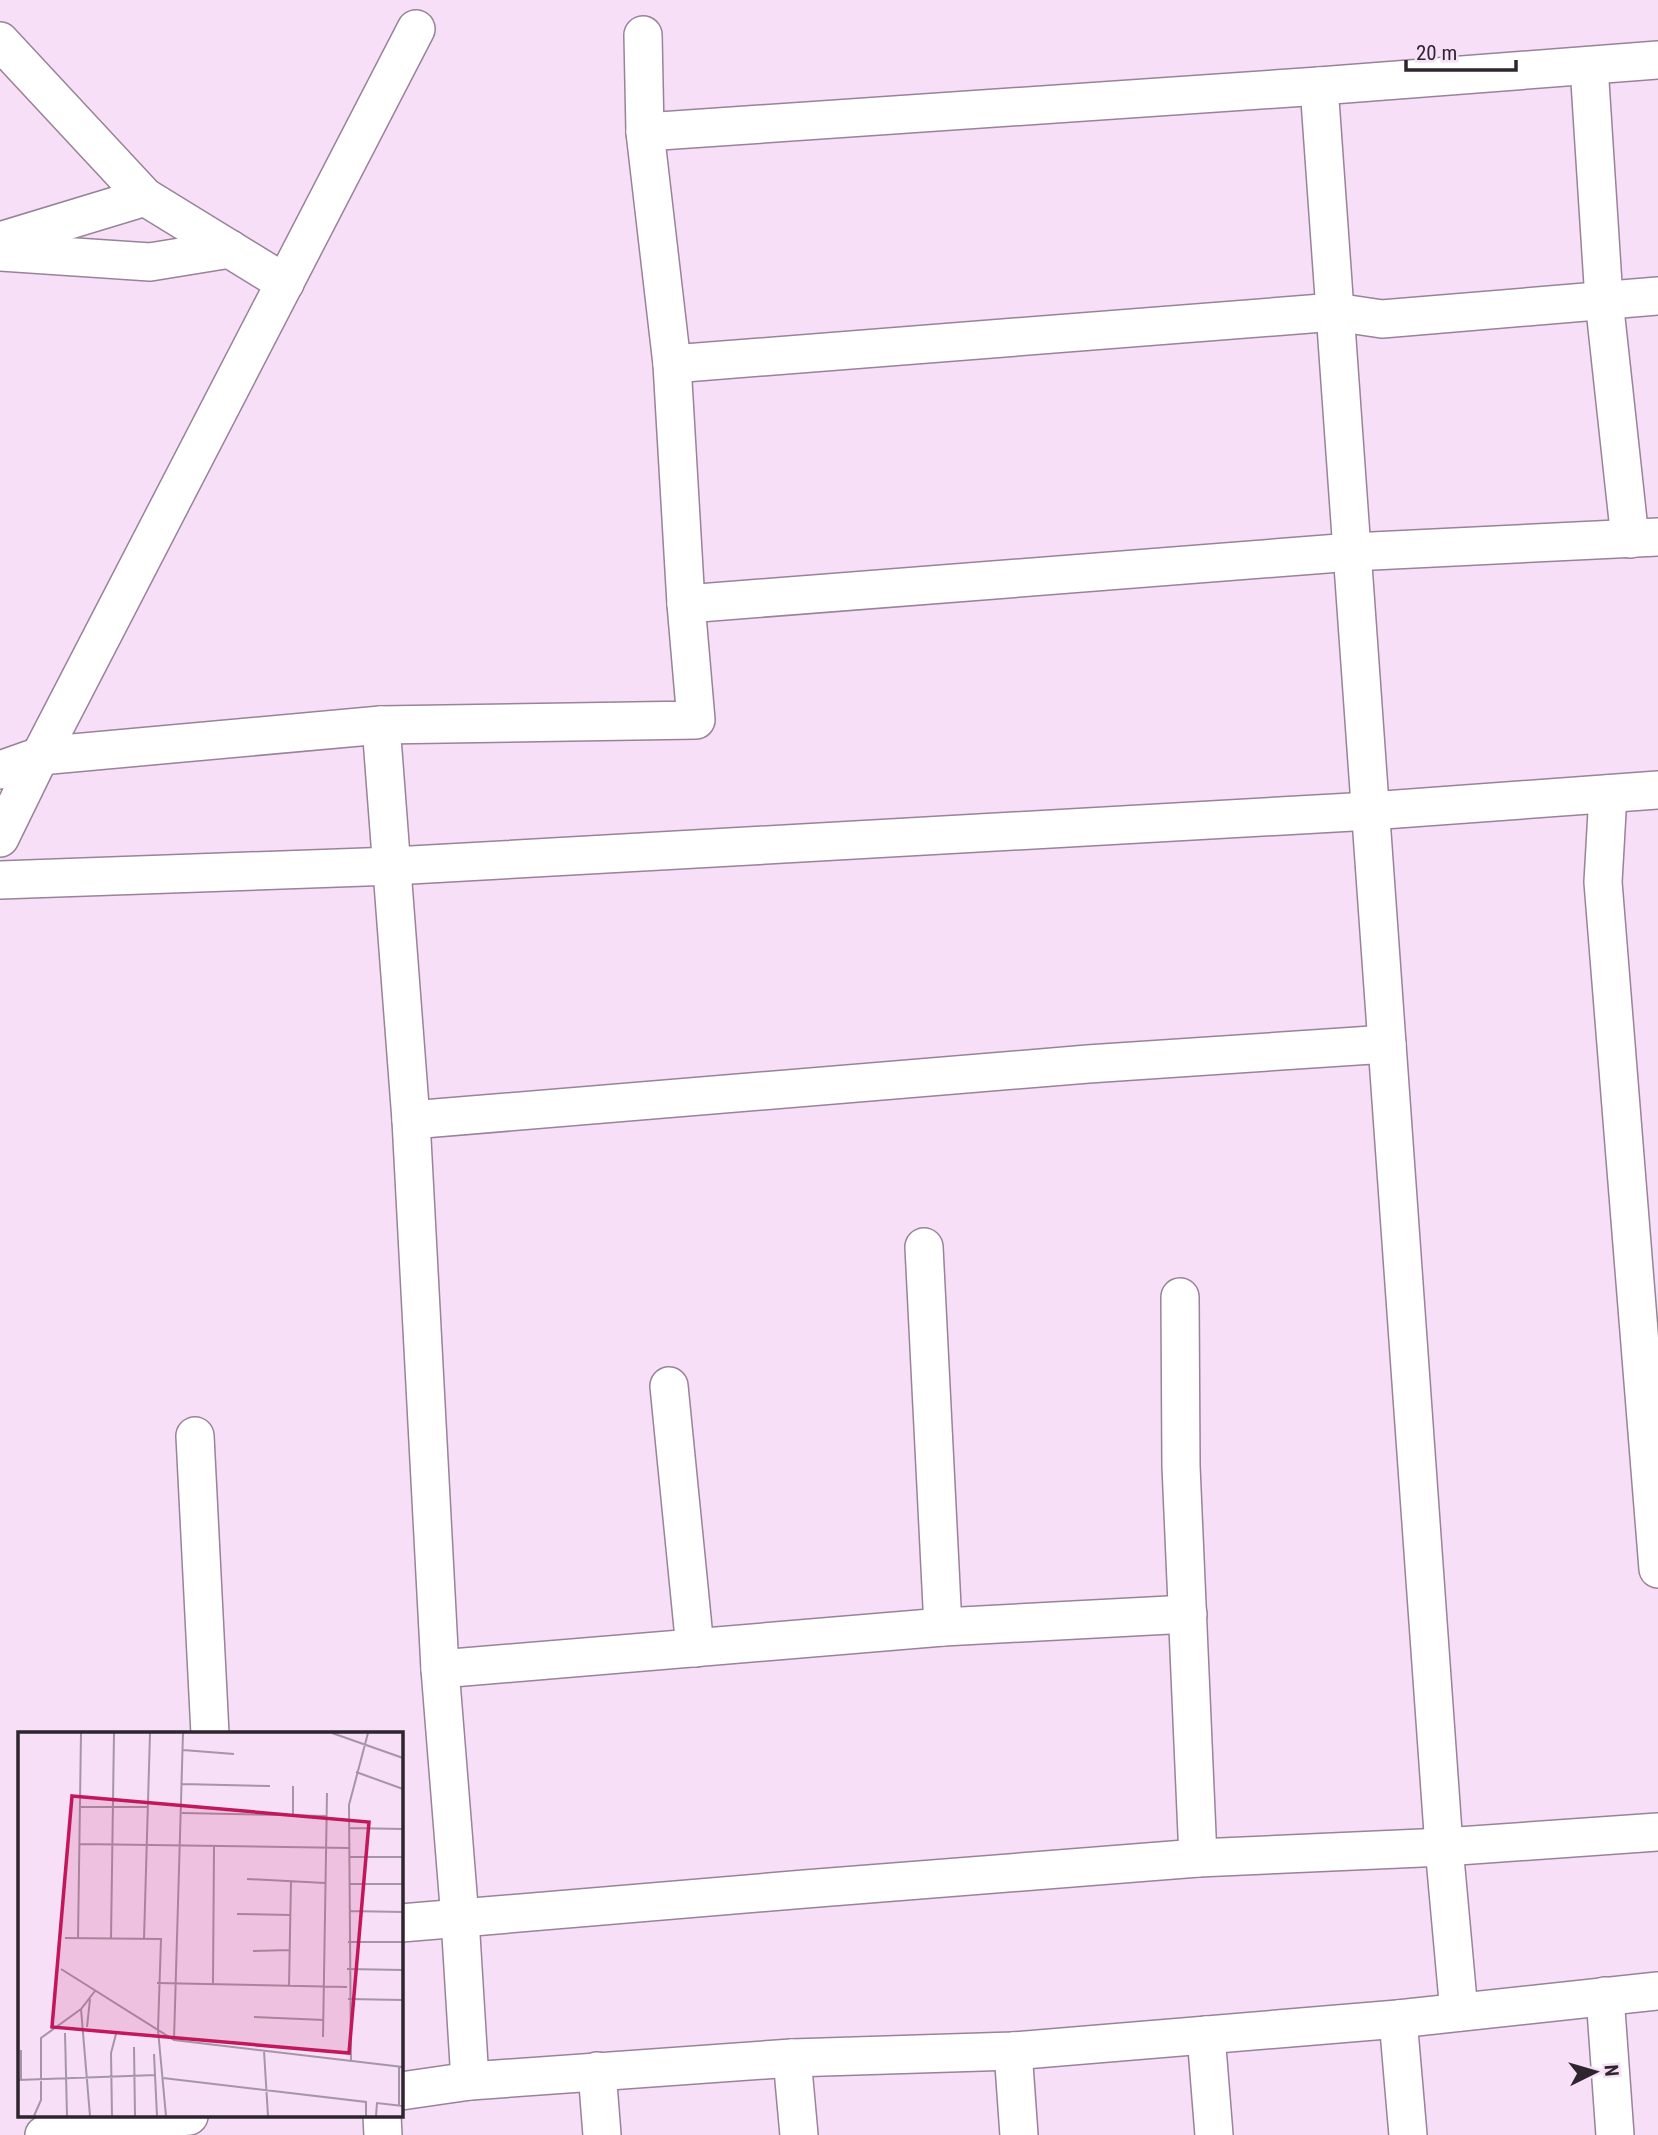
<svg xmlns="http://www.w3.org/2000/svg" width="1658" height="2135" viewBox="0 0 1658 2135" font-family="'Roboto Condensed',sans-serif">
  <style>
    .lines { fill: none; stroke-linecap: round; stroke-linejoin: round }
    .minor-casing { stroke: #988399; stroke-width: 40 }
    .minor { stroke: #fff; stroke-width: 37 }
    .inset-road { fill: none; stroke: #a695a7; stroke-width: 2 }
    .view { fill: #c2185b; fill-opacity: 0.15; stroke: #c2185b; stroke-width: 3.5 }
    .inset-edge { fill: none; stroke: #2e252e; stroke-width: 3.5 }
  </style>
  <rect width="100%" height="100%" fill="#f6dff7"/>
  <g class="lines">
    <g class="minor-casing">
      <g id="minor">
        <polyline points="0,41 145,197 285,283"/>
        <polyline points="1589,66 1604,300 1630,539"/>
        <polyline points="1319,86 1444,1847 1459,2012"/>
        <polyline points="645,132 1319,86 1658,60"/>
        <polyline points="0,241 145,197"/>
        <polyline points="0,252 150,262 230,249"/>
        <polyline points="672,364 1335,312 1382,319 1658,296"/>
        <polyline points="686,604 1352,552 1658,537"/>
        <polyline points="381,725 411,1120 440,1669 460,1919 470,2081"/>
        <polyline points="0,770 40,756 381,725 696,720 686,604 672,364 645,132 643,35"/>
        <polyline points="1608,794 1603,882 1658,1569"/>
        <polyline points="0,838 40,756 416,29"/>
        <polyline points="0,880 393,866 1370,811 1658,790"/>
        <polyline points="411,1120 1088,1064 1387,1044"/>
        <polyline points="924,1247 943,1627"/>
        <polyline points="1180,1297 1181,1466 1198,1858"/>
        <polyline points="669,1386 695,1648"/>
        <polyline points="195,1436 210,1734"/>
        <polyline points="440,1669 943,1627 1188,1614"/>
        <polyline points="401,1923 805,1889 1198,1858 1444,1847 1658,1832"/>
        <polyline points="1605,1996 1615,2135"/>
        <polyline points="1398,2019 1408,2135"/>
        <polyline points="1206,2035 1214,2135"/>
        <polyline points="1013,2051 1019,2135"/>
        <polyline points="792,2058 799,2135"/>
        <polyline points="597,2071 602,2135"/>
        <polyline points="401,2091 470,2081 792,2058 1013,2051 1398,2019 1658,1991"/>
        <polyline points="382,2116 383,2135"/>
        <polyline points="44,2135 88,2127 189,2116"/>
      </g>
    </g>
    <use href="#minor" class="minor"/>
  </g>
  <g transform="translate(18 1732)">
    <rect width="385" height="385" fill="#f6dff7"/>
    <path class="inset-road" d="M 314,1 L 385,26M 165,18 L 216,22M 338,40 L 385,57M 164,52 L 252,54M 62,75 L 129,75M 164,81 L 309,84M 275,83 L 275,54M 331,96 L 385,97M 62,112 L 331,116M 332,125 L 385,125M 229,147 L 307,151M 332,152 L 385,152M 331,179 L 385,180M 219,182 L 272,183M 47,206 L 143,207 L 140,298 L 148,384M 93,206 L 96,1M 60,207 L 63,1M 126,207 L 132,1M 330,210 L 385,210M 235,219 L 272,218M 43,237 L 156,308 L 385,335M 329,237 L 385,238M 139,251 L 329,255M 195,251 L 196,115M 271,254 L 273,149M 330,267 L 385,268M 63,277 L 72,384M 236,285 L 306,288M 69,295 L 72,267M 47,301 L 49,384M 305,305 L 309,61M 156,308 L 165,1M 116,315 L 117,384M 3,318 L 3,349M 246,319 L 250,384M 136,322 L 139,384M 333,329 L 331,73 L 350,1M 145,346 L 348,370 L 348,384M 0,348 L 138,343M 381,374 L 381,335M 16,384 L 23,368 L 23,306 L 63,277 L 77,259M 94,384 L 93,321 L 98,302M 358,384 L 359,371 L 385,374"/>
    <path class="view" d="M 54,64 L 351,90 L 331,321 L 34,295 Z"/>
    <rect width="385" height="385" class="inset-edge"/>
  </g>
  <g transform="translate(1595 2072) rotate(85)" stroke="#f6dff7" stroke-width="5" paint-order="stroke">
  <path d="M0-5L12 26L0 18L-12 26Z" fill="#2e252e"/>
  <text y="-10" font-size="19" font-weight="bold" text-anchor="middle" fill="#2e252e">N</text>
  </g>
  <path d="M1406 60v10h110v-10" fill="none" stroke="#2e252e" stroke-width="3.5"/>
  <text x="1416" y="60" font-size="21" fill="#2e252e" stroke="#f6dff7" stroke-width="5" paint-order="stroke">20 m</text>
</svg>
